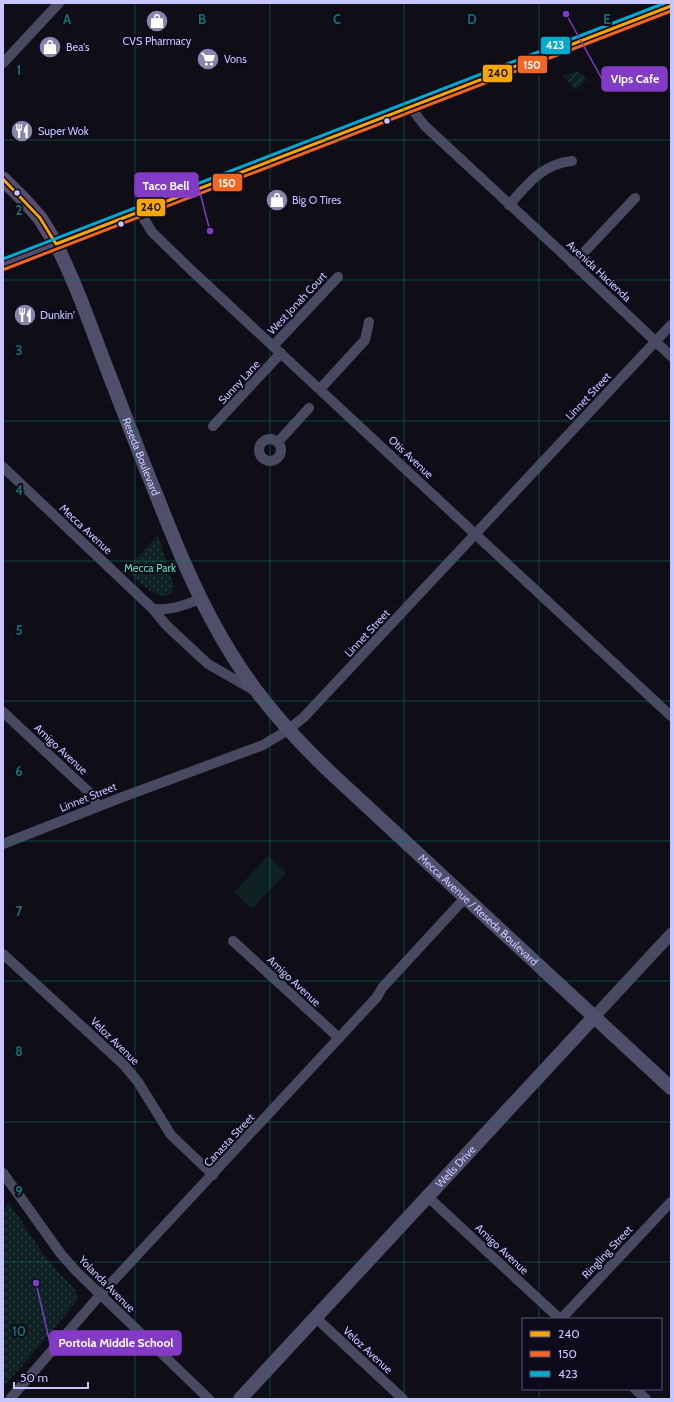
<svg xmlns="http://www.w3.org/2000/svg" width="674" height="1402" viewBox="0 0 674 1402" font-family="Cabin,sans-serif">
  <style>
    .grass { fill: url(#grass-dots) }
    .garden { fill: url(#garden-furrows) }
    .pitch { fill: #0d2221 }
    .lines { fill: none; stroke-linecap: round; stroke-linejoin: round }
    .minor { stroke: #494a61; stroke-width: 10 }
    .tertiary { stroke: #494a61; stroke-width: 12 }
    .secondary { stroke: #4f4f6c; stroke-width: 14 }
    .primary { stroke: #564c6b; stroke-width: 15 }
    .bus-1-casing { stroke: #0c0a1b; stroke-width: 6 }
    .bus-2-casing { stroke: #0c0a1b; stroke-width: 6 }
    .bus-3-casing { stroke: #0c0a1b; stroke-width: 6 }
    .bus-1 { stroke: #f7a600; stroke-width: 3 }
    .bus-2 { stroke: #f26522; stroke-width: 3 }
    .bus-3 { stroke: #00a9ce; stroke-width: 3 }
    .grid { fill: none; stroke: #0f766e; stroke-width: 1; stroke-opacity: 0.55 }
    .bus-dot { fill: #c7c5ff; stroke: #0c0a1b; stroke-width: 1.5 }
    .labels { text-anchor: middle; stroke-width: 4; stroke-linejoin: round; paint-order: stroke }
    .poi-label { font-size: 11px; fill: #c7c5ff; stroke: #0c0a1b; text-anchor: start }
    .street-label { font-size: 11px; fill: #c7c5ff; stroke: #0c0a1b }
    .park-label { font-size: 11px; fill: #50e0b0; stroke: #0c0a1b }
    .grid-label { font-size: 13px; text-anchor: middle; font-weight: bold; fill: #0f766e; stroke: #0c0a1b; stroke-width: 4; stroke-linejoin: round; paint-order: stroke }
    .leader { fill: none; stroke: #833bc5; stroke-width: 1.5 }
    .callout-dot { fill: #833bc5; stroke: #0c0a1b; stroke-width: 1.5 }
    .callout { fill: #833bc5; stroke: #833bc5; stroke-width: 1.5 }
    .callout-label { font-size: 12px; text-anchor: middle; font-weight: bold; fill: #fff }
    .line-badge { stroke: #0c0a1b; stroke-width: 1.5 }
    .badge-label { font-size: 11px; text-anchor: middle; font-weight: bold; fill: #fff }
    .pale-badge-label { font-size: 11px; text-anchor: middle; font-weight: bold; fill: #111 }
  </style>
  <defs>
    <pattern id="grass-dots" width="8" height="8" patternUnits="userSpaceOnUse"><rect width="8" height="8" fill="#0d2221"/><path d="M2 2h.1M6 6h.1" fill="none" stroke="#2f4142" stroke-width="1.8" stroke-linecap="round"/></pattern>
    <pattern id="garden-furrows" width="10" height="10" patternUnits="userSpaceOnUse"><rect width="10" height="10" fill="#0d2221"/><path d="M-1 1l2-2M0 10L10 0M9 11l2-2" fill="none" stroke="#2f4142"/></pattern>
  </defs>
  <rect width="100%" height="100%" fill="#0f0e17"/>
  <g class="grass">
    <path d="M 158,535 L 174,587 C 166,612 135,578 126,569 Z"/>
    <path d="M 9,1203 C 26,1227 41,1254 61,1275 C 67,1282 79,1289 78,1300 L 22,1366 L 3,1387 L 3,1210 Z"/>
  </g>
  <polygon class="garden" points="577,71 587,79 576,90 563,76"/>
  <polygon class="pitch" points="268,856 286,873 252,909 234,892"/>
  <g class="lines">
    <g class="minor">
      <polyline points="3,63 59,3"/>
      <polyline points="410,107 425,126 561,252 671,356"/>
      <path d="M 509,205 C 528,184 542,164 572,161"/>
      <polyline points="139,211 152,232 190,269 671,716"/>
      <polyline points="573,264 635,198"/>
      <polyline points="273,346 338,277"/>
      <polyline points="320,389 365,340 369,322"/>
      <polyline points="213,426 281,353"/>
      <circle cx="270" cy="450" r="11"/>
      <polyline points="278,442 309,408"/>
      <polyline points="3,467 153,609 166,625 208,664 255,691"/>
      <path d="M 153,609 C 173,610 182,606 200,599"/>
      <polyline points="3,712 90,793 98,806"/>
      <polyline points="3,844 120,798 263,745 288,730 304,717 671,325"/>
      <polyline points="233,941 339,1038"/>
      <polyline points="3,954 124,1065 138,1082 171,1135 213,1175"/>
      <polyline points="3,1173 61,1254 77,1272 209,1399"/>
      <polyline points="428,1197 560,1319"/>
      <polyline points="316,1318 403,1399"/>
      <polyline points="561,1319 671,1202"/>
      <polyline points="635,1389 646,1399"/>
      <polyline points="10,1399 100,1295 377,997 382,988 465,898"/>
    </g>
    <polyline class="tertiary" points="594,1017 671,934"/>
    <g class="secondary">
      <path id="s1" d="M 56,244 C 74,280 88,318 102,356 C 120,402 137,448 156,494 C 178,550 200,604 232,655 C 259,699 294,738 331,773 L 671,1088"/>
      <path id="s2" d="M 240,1399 L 594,1017"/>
    </g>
    <g class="primary">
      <polyline points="3,179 25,201 40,218 56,244"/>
      <polyline points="3,264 671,6"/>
    </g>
    <g class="bus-1-casing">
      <polyline id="bus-1" points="3,179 40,218 56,244 671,6"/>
    </g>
    <g class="bus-2-casing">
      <polyline id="bus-2" points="5,269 671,11"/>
    </g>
    <g class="bus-3-casing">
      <polyline id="bus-3" points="3,259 665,3"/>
    </g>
    <use href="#bus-1" class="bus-1"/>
    <use href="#bus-2" class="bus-2"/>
    <use href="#bus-3" class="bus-3"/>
  </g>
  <path class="grid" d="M 135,3 L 135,1399M 270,3 L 270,1399M 404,3 L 404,1399M 539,3 L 539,1319M 3,140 L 671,140M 3,280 L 671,280M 3,421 L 671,421M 3,561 L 671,561M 3,701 L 671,701M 3,841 L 671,841M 3,981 L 671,981M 3,1122 L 671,1122M 3,1262 L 671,1262M 539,1389 L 539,1399"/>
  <defs>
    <g id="shop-disc" transform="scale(1.15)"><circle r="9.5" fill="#8785ae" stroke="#0c0a1b"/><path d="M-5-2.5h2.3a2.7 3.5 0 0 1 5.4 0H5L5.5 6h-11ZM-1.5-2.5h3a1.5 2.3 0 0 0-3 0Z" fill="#fff"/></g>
    <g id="supermarket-disc" transform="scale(1.15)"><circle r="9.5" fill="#8785ae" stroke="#0c0a1b"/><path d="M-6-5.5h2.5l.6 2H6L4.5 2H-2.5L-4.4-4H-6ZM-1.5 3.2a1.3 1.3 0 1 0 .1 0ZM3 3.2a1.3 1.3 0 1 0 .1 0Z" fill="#fff"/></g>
    <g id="restaurant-disc" transform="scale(1.15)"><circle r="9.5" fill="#8785ae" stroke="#0c0a1b"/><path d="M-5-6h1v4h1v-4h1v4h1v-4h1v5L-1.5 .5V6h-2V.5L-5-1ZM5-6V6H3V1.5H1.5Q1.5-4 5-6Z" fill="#fff"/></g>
  </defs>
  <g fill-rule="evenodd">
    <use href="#shop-disc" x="157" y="21"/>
    <use href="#shop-disc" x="50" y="47"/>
    <use href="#supermarket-disc" x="208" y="59"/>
    <use href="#restaurant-disc" x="22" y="131"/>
    <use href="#shop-disc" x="277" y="200"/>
    <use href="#restaurant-disc" x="25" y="315"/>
  </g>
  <g class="bus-dot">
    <circle cx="387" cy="121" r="3.5"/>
    <circle cx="17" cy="193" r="3.5"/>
    <circle cx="121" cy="224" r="3.5"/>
  </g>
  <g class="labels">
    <g class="poi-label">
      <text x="157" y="45" text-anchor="middle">CVS Pharmacy</text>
      <text x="66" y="51">Bea's</text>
      <text x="224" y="63">Vons</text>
      <text x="38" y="135">Super Wok</text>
      <text x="292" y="204">Big O Tires</text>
      <text x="40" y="319">Dunkin'</text>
    </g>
    <g class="street-label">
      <text transform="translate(599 271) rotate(43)" y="4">Avenida Hacienda</text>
      <text transform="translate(297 303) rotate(-47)" y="4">West Jonah Court</text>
      <text transform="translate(239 382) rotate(-47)" y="4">Sunny Lane</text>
      <text transform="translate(588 396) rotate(-47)" y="4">Linnet Street</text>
      <text dy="4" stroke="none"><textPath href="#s1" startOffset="229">Reseda Boulevard</textPath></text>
      <text transform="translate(411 457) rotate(43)" y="4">Otis Avenue</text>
      <text transform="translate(86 529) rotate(43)" y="4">Mecca Avenue</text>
      <text transform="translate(367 633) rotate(-47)" y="4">Linnet Street</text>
      <text transform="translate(61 749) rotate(43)" y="4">Amigo Avenue</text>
      <text transform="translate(88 797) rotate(-22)" y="4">Linnet Street</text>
      <text dy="4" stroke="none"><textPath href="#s1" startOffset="803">Mecca Avenue / Reseda Boulevard</textPath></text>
      <text transform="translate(294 981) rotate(43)" y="4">Amigo Avenue</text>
      <text transform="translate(115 1041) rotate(44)" y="4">Veloz Avenue</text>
      <text transform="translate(229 1140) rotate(-47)" y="4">Canasta Street</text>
      <text dy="4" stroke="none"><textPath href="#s2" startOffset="317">Wells Drive</textPath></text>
      <text transform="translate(502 1249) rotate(43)" y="4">Amigo Avenue</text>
      <text transform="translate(607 1252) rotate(-47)" y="4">Ringling Street</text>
      <text transform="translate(107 1284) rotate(45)" y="4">Yolanda Avenue</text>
      <text transform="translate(368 1350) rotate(43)" y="4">Veloz Avenue</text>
    </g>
    <g class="park-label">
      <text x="150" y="572">Mecca Park</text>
    </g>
  </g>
  <g class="grid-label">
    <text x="67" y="24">A</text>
    <text x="202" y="24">B</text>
    <text x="337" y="24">C</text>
    <text x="472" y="24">D</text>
    <text x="607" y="24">E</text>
    <text x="19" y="75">1</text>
    <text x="19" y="215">2</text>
    <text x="19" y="355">3</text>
    <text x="19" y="495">4</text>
    <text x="19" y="635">5</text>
    <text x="19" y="776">6</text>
    <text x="19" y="916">7</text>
    <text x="19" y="1056">8</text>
    <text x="19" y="1196">9</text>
    <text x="19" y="1336">10</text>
  </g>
  <path class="leader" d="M566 14L602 79M210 231L198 185M36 1283L50 1343"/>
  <g class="callout-dot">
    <circle cx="566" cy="14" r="4"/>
    <circle cx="210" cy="231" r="4"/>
    <circle cx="36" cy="1283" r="4"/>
  </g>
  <g class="callout">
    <rect x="602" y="67" width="65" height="24" rx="4"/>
    <rect x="135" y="173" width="63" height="24" rx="4"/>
    <rect x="50" y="1331" width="131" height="24" rx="4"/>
  </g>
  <g class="callout-label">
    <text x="635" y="83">Vips Cafe</text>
    <text x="166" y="190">Taco Bell</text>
    <text x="116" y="1347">Portola Middle School</text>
  </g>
  <g class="line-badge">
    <rect x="540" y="36" width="31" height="19" rx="4" fill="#00a9ce"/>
    <rect x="517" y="55" width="31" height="19" rx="4" fill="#f26522"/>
    <rect x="482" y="64" width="31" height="19" rx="4" fill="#f7a600"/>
    <rect x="212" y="173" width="31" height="19" rx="4" fill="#f26522"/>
    <rect x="136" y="198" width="30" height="19" rx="4" fill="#f7a600"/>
  </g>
  <g class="badge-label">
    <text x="555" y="49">423</text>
    <text x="532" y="69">150</text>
    <text x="227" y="187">150</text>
  </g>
  <g class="pale-badge-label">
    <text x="498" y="77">240</text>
    <text x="151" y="211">240</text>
  </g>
  <rect width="674" height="1402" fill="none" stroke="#c7c5ff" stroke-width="8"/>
  <rect x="522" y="1318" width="140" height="72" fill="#0c0a1b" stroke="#575576"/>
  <rect x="530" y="1331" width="20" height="6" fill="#f7a600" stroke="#575576"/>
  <text x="558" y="1338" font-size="12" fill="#c7c5ff">240</text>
  <rect x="530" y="1351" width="20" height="6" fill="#f26522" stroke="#575576"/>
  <text x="558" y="1358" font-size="12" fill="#c7c5ff">150</text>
  <rect x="530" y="1371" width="20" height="6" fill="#00a9ce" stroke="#575576"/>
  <text x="558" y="1378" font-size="12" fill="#c7c5ff">423</text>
  <path d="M14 1382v6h74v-6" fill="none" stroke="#c7c5ff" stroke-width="2"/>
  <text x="20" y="1382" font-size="12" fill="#c7c5ff" stroke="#0c0a1b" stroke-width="3" paint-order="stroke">50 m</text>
</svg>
